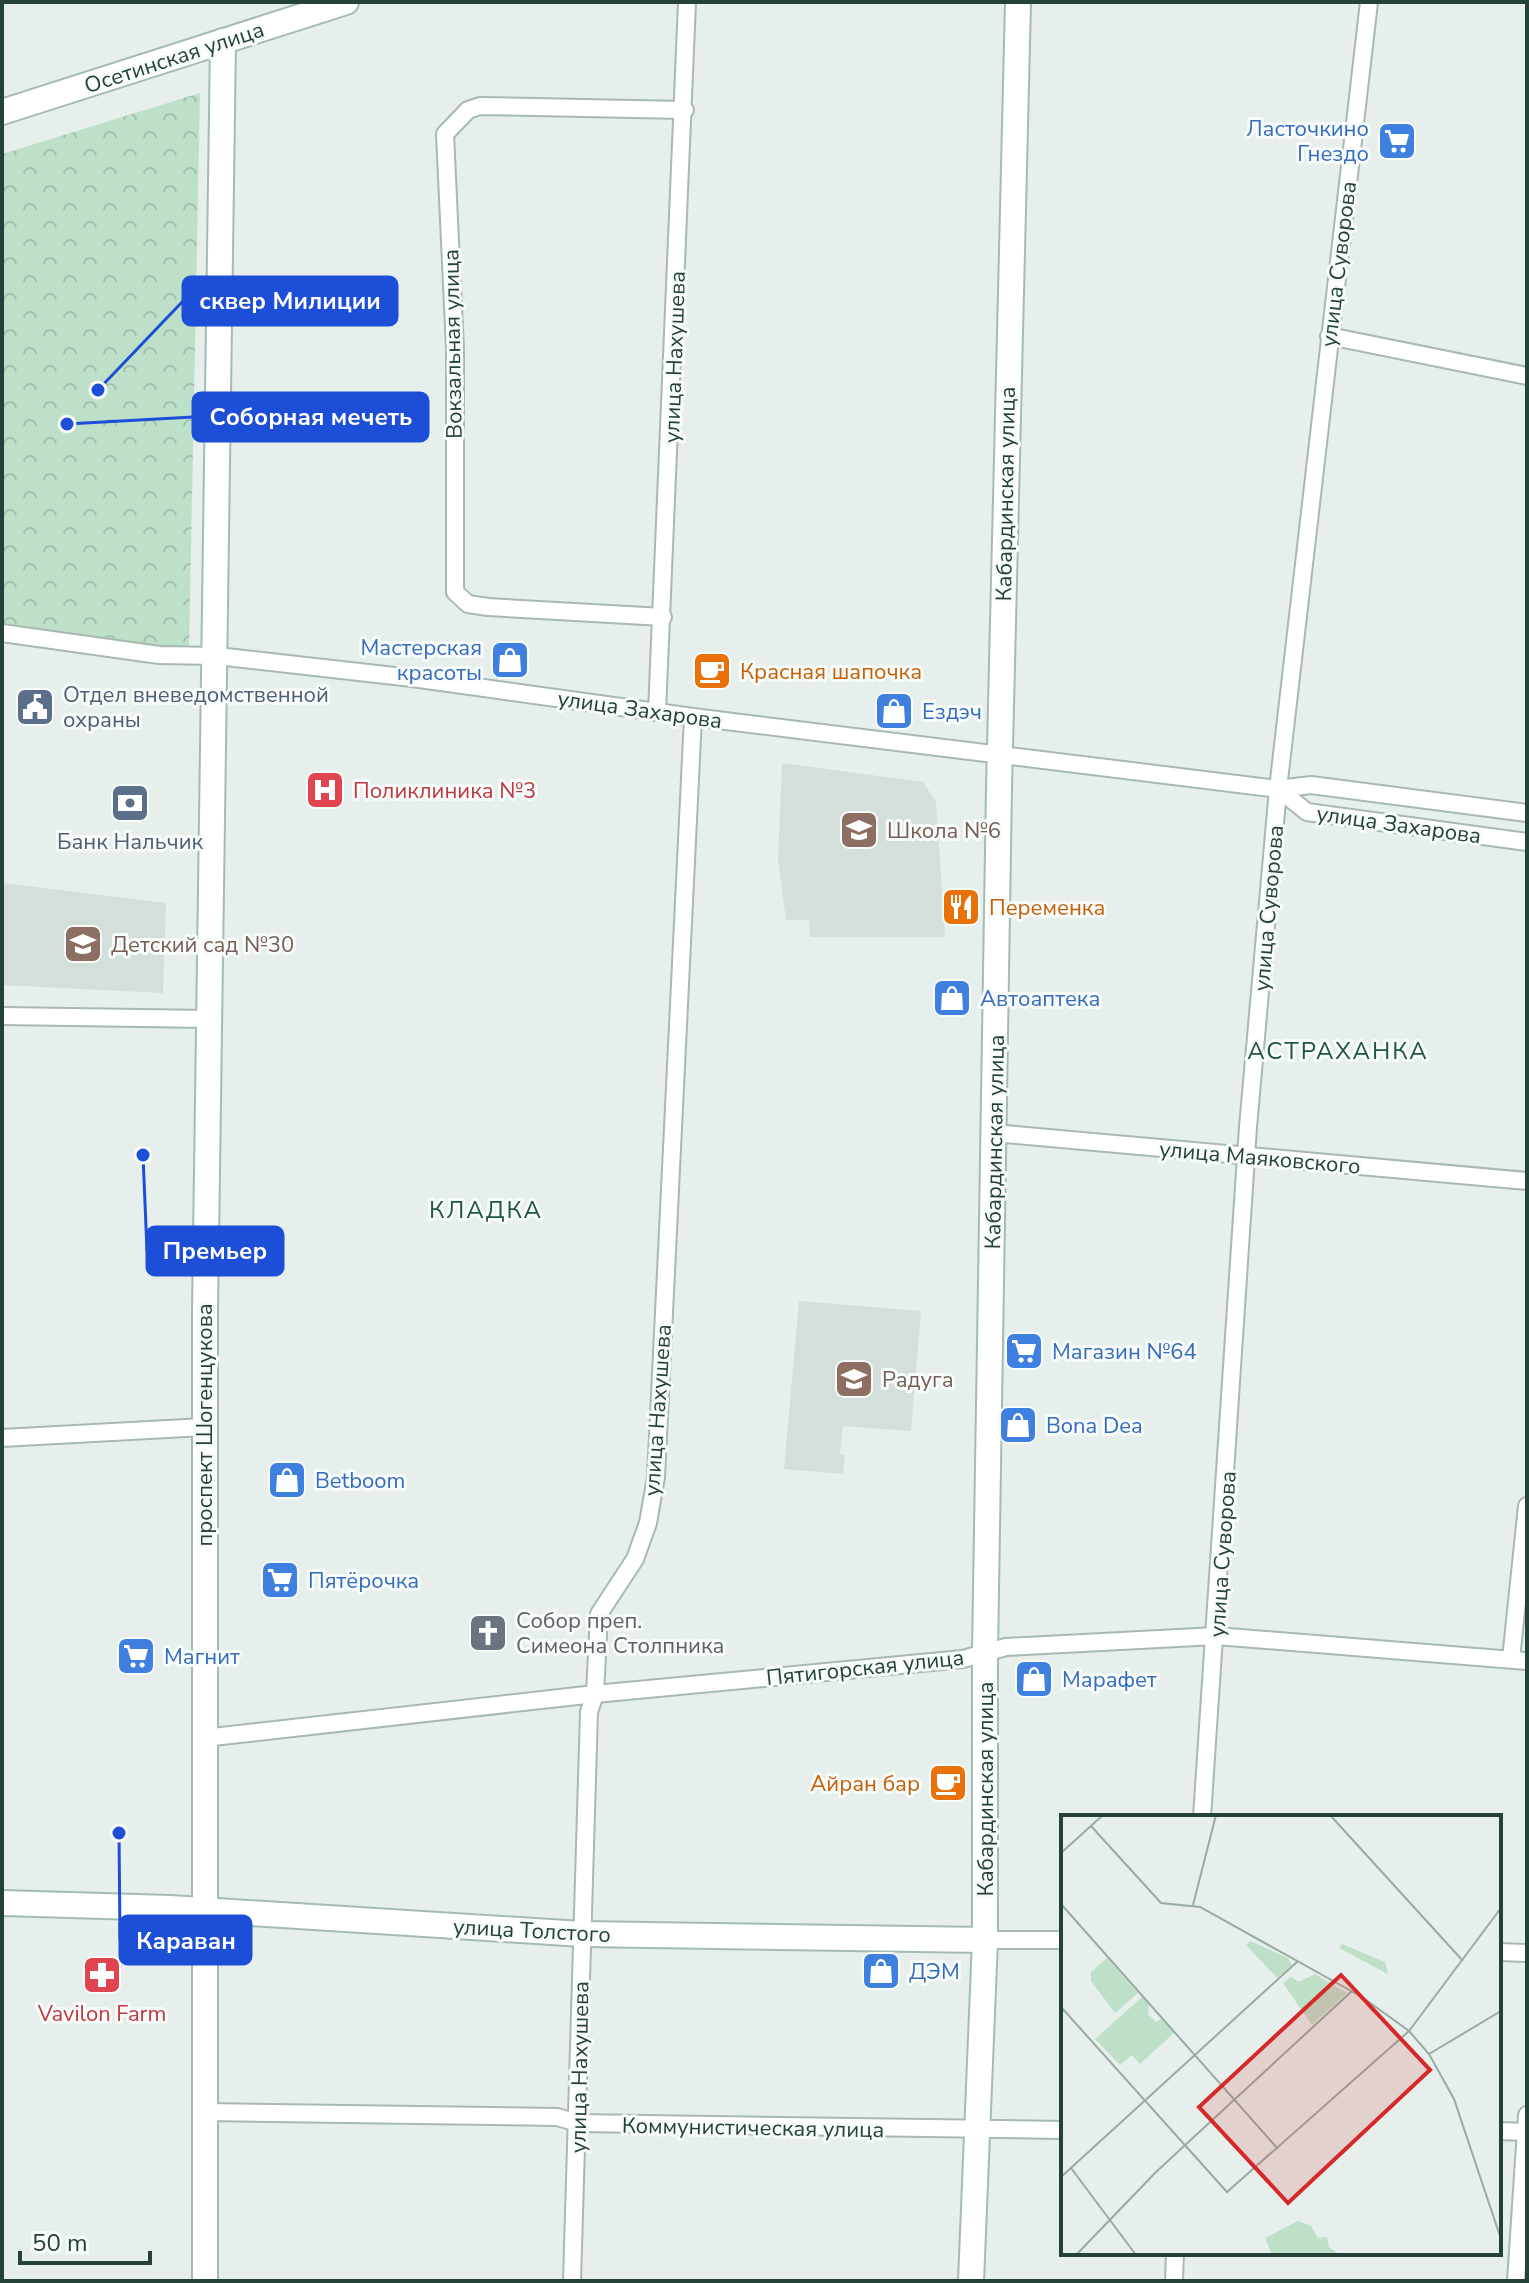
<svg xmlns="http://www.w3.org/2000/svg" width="1529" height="2283" viewBox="0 0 1529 2283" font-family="'Nunito Sans',sans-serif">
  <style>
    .built { fill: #d4dfda }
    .forest { fill: url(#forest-crowns) }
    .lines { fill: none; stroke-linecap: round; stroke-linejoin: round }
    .street-casing { stroke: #a8b8b2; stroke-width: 20 }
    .secondary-casing { stroke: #a4bbb3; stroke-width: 28 }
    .street { stroke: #fff; stroke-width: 16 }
    .secondary { stroke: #fff; stroke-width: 24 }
    .labels { text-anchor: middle; stroke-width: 6; stroke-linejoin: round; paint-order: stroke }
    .street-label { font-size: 22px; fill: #24423a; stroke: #f7fbf9 }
    .shop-label { font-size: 22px; fill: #366cbe; stroke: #f7fbf9; text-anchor: start }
    .food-label { font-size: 22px; fill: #c56008; stroke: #f7fbf9; text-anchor: start }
    .service-label { font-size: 22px; fill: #4e5e75; stroke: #f7fbf9; text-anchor: start }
    .health-label { font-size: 22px; fill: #be3a42; stroke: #f7fbf9; text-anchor: start }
    .education-label { font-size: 22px; fill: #785e54; stroke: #f7fbf9; text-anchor: start }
    .worship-label { font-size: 22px; fill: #5b616d; stroke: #f7fbf9; text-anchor: start }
    .neighbourhood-label { font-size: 24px; letter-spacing: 2px; fill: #1f5548; stroke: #f7fbf9 }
    .inset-road { fill: none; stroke: #98aaa4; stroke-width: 2 }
    .view { fill: #d62828; fill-opacity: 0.15; stroke: #d62828; stroke-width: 4 }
    .inset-edge { fill: none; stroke: #24423a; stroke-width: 4 }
    .leader { fill: none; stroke: #1d4ed8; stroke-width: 3 }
    .callout-dot { fill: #1d4ed8; stroke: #f7fbf9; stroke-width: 3 }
    .callout { fill: #1d4ed8; stroke: #1d4ed8; stroke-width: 3 }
    .callout-label { font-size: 24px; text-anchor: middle; font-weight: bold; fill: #fff }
  </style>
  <defs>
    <pattern id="forest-crowns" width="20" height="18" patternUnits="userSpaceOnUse" patternTransform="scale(2)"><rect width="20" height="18" fill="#bfe0c8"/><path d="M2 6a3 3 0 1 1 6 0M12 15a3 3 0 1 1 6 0" fill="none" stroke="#a4c1ad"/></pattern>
  </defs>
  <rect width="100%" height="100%" fill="#e6efeb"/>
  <g class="built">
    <polygon points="782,763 923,782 936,802 945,937 810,937 809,920 786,920 778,859"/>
    <polygon points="2,883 166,903 163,993 2,985"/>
    <polygon points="799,1301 921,1311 911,1431 843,1426 840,1454 845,1455 843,1474 784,1469"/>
  </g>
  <polygon class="forest" points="200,93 189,651 2,626 2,154"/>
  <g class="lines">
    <g class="street-casing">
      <g id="street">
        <polyline points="1329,336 1527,376"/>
        <polyline points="663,617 488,607 468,604 455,592 455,349 445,134 468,110 480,106 685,110"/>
        <polyline points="2,633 159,655 217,656 412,678 693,717 1278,789 1311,785 1527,813"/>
        <polyline points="657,712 687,2"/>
        <polyline points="1278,789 1307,812 1527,842"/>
        <polyline points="2,1016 209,1019"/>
        <polyline points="994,1133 1527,1181"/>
        <polyline points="2,1438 204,1427"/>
        <polyline points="1511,1659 1527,1506"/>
        <polyline points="204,1738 595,1694 963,1659 1006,1647 1216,1636 1527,1661"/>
        <polyline points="1202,1817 1248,1127 1278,789 1369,2"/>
        <polyline points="985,1940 1063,1940"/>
        <polyline points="1499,1952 1527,1953"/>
        <polyline points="204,2112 557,2117 578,2123 1063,2130"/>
        <polyline points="1499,2131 1526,2132"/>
        <polyline points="572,2281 589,1712 595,1694 599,1614 635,1559 648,1523 656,1477 693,717"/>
        <polyline points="1174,2281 1175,2253"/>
        <polyline points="1516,2281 1527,2115"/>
      </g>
    </g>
    <g class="secondary-casing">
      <g id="secondary">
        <polyline points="2,112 346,2"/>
        <polyline points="2,1903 170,1908 582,1934 985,1940"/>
        <polyline points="205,2281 205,1312 223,41"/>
        <polyline points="971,2281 985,1940 985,1652 999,788 1018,2"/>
      </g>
    </g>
    <use href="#street" class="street"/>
    <use href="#secondary" class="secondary"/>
  </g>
  <defs>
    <g id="supermarket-square" transform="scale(2)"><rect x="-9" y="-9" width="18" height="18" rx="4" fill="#3f7fe0" stroke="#f7fbf9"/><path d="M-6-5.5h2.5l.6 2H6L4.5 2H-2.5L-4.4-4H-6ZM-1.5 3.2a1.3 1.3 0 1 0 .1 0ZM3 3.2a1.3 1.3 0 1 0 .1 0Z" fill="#fff"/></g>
    <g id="shop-square" transform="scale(2)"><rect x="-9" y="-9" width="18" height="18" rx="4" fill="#3f7fe0" stroke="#f7fbf9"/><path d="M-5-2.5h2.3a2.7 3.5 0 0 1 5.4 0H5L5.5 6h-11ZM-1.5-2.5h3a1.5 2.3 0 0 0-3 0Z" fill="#fff"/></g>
    <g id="cafe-square" transform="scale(2)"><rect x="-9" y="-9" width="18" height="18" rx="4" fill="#e8710a" stroke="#f7fbf9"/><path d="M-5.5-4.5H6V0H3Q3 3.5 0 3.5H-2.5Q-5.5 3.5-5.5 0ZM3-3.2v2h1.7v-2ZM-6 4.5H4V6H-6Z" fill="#fff"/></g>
    <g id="civic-square" transform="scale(2)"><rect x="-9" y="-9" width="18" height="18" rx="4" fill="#5c6f8a" stroke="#f7fbf9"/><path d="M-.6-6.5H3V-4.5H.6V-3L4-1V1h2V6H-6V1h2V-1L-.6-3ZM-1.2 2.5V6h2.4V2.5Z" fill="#fff"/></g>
    <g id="hospital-square" transform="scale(2)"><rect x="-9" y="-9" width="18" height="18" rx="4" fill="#e0444e" stroke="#f7fbf9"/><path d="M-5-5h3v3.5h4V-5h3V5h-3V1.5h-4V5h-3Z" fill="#fff"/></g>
    <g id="bank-square" transform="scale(2)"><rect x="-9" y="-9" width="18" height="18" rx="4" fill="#5c6f8a" stroke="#f7fbf9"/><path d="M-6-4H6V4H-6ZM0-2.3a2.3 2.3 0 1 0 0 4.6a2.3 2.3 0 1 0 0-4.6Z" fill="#fff"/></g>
    <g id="school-square" transform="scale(2)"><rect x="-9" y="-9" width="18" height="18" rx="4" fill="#8d6e63" stroke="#f7fbf9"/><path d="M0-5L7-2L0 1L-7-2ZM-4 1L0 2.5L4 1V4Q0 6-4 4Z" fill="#fff"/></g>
    <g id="restaurant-square" transform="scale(2)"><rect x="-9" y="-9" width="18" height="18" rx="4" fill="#e8710a" stroke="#f7fbf9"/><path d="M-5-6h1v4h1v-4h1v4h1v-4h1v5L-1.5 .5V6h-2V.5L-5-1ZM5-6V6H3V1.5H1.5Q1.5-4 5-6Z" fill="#fff"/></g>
    <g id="church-square" transform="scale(2)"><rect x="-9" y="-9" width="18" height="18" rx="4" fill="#6b7280" stroke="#f7fbf9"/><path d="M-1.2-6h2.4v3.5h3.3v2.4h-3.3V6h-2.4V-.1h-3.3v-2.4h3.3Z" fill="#fff"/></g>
    <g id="pharmacy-square" transform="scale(2)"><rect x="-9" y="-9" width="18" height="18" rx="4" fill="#e0444e" stroke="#f7fbf9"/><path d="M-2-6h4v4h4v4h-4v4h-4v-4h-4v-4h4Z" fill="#fff"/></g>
  </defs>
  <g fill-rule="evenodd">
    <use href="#supermarket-square" x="1397" y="141"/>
    <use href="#shop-square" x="510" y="660"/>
    <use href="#cafe-square" x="712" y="671"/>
    <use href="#civic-square" x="35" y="707"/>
    <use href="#shop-square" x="894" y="711"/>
    <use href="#hospital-square" x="325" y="790"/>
    <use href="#bank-square" x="130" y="803"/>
    <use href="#school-square" x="859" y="830"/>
    <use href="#restaurant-square" x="961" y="907"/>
    <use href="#school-square" x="83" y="944"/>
    <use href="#shop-square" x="952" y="998"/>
    <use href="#supermarket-square" x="1024" y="1351"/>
    <use href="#school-square" x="854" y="1379"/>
    <use href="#shop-square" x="1018" y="1425"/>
    <use href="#shop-square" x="287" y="1480"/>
    <use href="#supermarket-square" x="280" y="1580"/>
    <use href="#church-square" x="488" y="1633"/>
    <use href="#supermarket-square" x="136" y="1656"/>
    <use href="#shop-square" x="1034" y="1679"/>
    <use href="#cafe-square" x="948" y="1783"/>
    <use href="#shop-square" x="881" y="1971"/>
    <use href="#pharmacy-square" x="102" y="1975"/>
  </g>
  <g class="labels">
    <g class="street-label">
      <text transform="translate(174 57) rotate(-18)" y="8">Осетинская улица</text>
      <text transform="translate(1338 264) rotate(-83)" y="8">улица Суворова</text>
      <text transform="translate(452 344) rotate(-91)" y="8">Вокзальная улица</text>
      <text transform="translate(674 357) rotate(-88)" y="8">улица Нахушева</text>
      <text transform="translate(1005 494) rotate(-89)" y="8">Кабардинская улица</text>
      <text transform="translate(640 709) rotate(8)" y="8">улица Захарова</text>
      <text transform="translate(1399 824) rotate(8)" y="8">улица Захарова</text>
      <text transform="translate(1268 908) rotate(-85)" y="8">улица Суворова</text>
      <text transform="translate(994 1142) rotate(-89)" y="8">Кабардинская улица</text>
      <text transform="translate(1260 1157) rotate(5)" y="8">улица Маяковского</text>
      <text transform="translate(657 1410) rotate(-86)" y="8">улица Нахушева</text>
      <text transform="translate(204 1425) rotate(-90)" y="8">проспект Шогенцукова</text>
      <text transform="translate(1222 1554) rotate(-86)" y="8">улица Суворова</text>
      <text transform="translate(865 1667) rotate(-6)" y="8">Пятигорская улица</text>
      <text transform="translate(985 1789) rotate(-90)" y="8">Кабардинская улица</text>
      <text transform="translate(532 1930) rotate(3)" y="8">улица Толстого</text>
      <text transform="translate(579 2067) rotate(-89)" y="8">улица Нахушева</text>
      <text transform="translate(753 2127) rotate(1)" y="8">Коммунистическая улица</text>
    </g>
    <g class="shop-label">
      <text x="1369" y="136" text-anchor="end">Ласточкино<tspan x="1369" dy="25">Гнездо</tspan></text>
      <text x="482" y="655" text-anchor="end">Мастерская<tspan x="482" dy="25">красоты</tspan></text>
      <text x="922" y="719">Ездэч</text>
      <text x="980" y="1006">Автоаптека</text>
      <text x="1052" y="1359">Магазин №64</text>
      <text x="1046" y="1433">Bona Dea</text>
      <text x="315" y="1488">Betboom</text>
      <text x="308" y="1588">Пятёрочка</text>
      <text x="164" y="1664">Магнит</text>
      <text x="1062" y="1687">Марафет</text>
      <text x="909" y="1979">ДЭМ</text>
    </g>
    <g class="food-label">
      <text x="740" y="679">Красная шапочка</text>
      <text x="989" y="915">Переменка</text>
      <text x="920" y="1791" text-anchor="end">Айран бар</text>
    </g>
    <g class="service-label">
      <text x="63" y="702">Отдел вневедомственной<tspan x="63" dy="25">охраны</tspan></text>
      <text x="130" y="849" text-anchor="middle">Банк Нальчик</text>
    </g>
    <g class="health-label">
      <text x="353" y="798">Поликлиника №3</text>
      <text x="102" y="2021" text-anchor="middle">Vavilon Farm</text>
    </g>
    <g class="education-label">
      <text x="887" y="838">Школа №6</text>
      <text x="111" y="952">Детский сад №30</text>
      <text x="882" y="1387">Радуга</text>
    </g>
    <g class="worship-label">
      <text x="516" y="1628">Собор преп.<tspan x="516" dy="25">Симеона Столпника</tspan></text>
    </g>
    <g class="neighbourhood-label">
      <text x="1338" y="1059">АСТРАХАНКА</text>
      <text x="486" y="1218">КЛАДКА</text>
    </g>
  </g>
  <g transform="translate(1061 1815)">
    <rect width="440" height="440" fill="#e6efeb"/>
    <path d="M 281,129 L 324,147 L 327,159 L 278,133 ZM 46,143 L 77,178 L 54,198 L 30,166 L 30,157 ZM 237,406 L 250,411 L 257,423 L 266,422 L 268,432 L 279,440 L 211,440 L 204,423 Z" fill="#bfe0c8"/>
    <path d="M 189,126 L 227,143 L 231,151 L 216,163 L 185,130 ZM 254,159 L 286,178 L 251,210 L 222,168 L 230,162 L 238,167 ZM 81,182 L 88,189 L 87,199 L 95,207 L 101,203 L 113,218 L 79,249 L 71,240 L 59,250 L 34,224 Z" fill="#bfe0c8"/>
    <path class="inset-road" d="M 269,0 L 402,146M 30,11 L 100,88 L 139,92 L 301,182 L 348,216 L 368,239 L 393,284 L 440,424M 0,38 L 42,0M 0,89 L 217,334M 132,90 L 155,0M 0,192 L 166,377 L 348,216M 348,216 L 440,93M 368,239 L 440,196M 10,353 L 75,440M 0,362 L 237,146M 15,440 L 95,357 L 291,176"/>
    <path class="view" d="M 280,160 L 369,255 L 227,388 L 138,292 Z"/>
    <rect width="440" height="440" class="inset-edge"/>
  </g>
  <path class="leader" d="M98 390L183 301M67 424L193 417M143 1155L147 1251M119 1833L120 1940"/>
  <g class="callout-dot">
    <circle cx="98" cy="390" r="8"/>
    <circle cx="67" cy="424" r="8"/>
    <circle cx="143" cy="1155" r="8"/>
    <circle cx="119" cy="1833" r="8"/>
  </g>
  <g class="callout">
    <rect x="183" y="277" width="214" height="48" rx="8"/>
    <rect x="193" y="393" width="235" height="48" rx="8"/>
    <rect x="147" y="1227" width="136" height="48" rx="8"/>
    <rect x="120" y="1916" width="131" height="48" rx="8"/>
  </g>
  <g class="callout-label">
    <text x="290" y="309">сквер Милиции</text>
    <text x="311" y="425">Соборная мечеть</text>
    <text x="215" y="1259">Премьер</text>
    <text x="186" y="1949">Караван</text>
  </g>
  <rect width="1529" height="2283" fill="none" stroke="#24423a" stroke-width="8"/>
  <path d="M20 2251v12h130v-12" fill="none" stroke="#24423a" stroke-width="4"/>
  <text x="32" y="2251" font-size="24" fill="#24423a" stroke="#f7fbf9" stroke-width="6" paint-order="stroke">50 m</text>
</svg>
